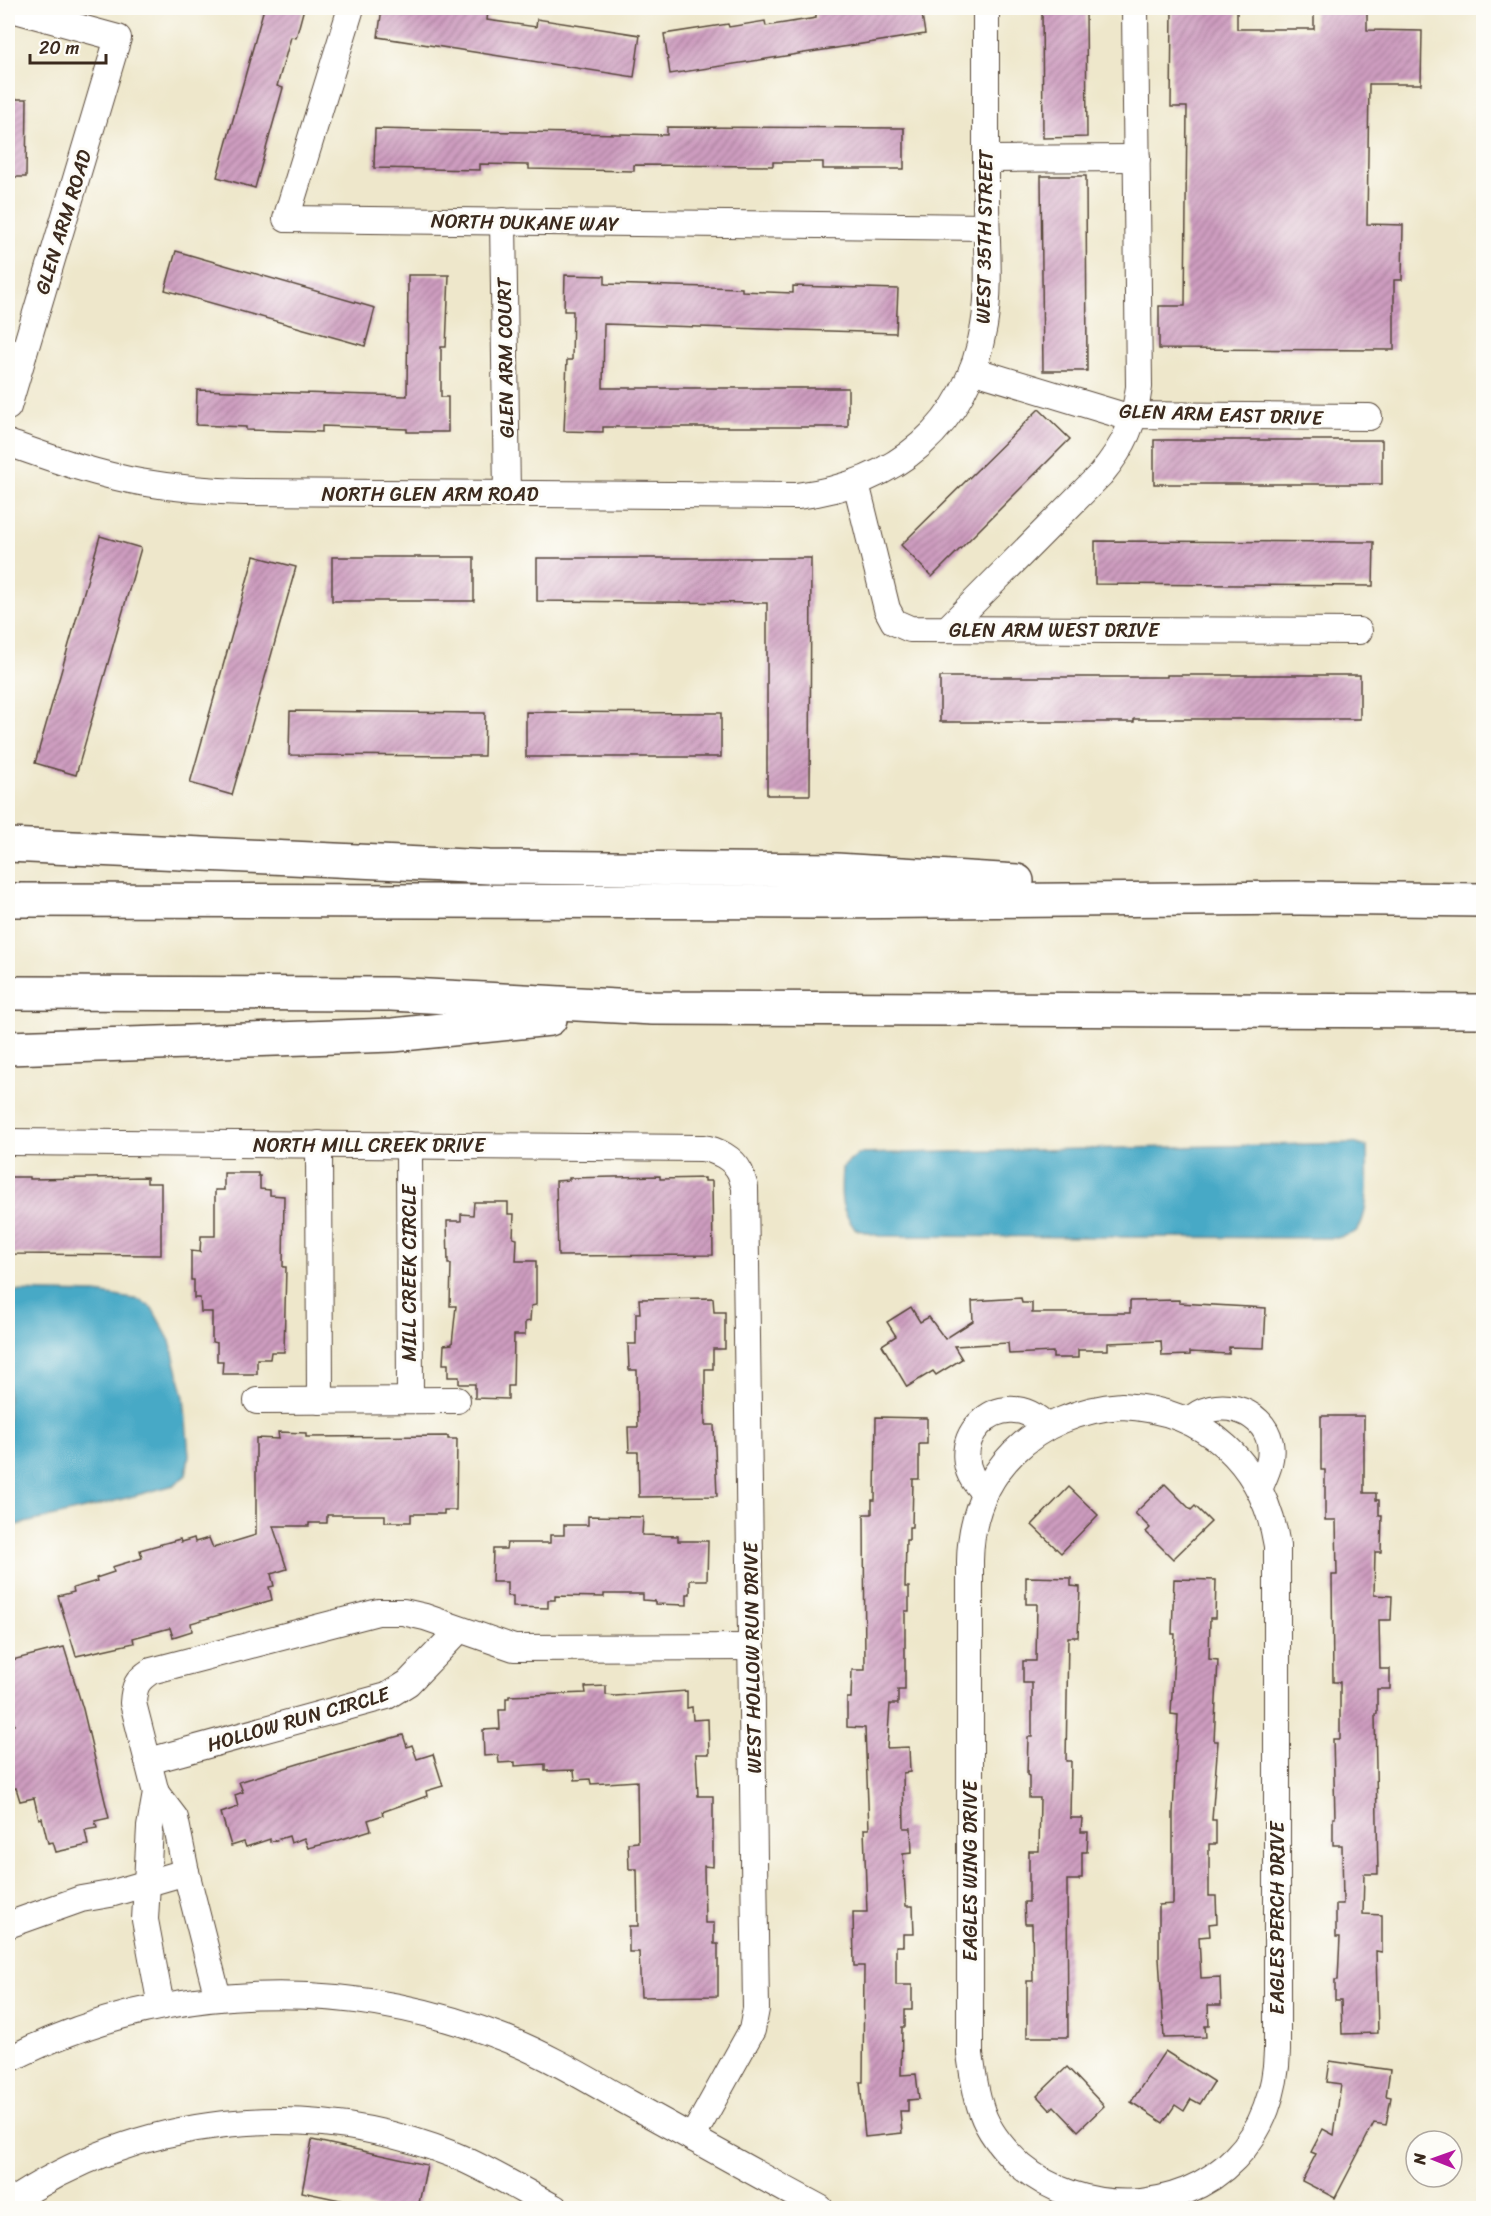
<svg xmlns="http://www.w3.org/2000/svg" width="1491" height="2216" viewBox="0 0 1491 2216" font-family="Sriracha,sans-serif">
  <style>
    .water { fill: #46a9c6; stroke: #406a72; stroke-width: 1.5 }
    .building { fill: url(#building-hatch) }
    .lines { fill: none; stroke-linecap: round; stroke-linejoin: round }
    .minor-casing { stroke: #564638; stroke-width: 28 }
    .highway-casing { stroke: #564638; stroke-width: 36 }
    .minor { stroke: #fff; stroke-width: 26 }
    .highway { stroke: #fff; stroke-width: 33 }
    .labels { text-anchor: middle; stroke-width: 6; stroke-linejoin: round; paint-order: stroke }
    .street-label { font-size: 20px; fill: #3b2a1e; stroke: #fdfcf7 }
  </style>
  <defs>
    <pattern id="building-hatch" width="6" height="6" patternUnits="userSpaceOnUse" patternTransform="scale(1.5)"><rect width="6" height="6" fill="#cd9cbf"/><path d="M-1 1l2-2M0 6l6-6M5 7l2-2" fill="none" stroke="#a87f9b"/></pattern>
  </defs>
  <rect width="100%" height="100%" fill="#fdfcf7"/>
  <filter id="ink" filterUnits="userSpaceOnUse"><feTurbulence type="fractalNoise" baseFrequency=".0167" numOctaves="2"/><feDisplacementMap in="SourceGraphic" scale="12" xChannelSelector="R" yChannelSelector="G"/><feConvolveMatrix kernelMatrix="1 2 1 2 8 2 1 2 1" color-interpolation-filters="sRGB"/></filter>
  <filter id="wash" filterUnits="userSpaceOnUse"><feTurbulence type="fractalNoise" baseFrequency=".008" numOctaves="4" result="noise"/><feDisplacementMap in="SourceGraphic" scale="24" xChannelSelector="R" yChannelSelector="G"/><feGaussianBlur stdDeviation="1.35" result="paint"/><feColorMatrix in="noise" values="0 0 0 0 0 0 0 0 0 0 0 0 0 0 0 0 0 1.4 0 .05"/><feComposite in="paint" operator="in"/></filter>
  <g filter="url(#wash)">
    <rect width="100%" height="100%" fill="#eee7cb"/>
    <g class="water">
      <path d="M 1353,1143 L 1367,1147 C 1367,1166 1371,1219 1355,1232 C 1351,1235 1342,1236 1337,1238 L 879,1236 L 855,1229 C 838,1206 841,1195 842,1168 L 858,1154 Z"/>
      <polygon points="8,1291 96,1293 140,1300 152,1308 170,1341 184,1397 189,1455 186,1475 174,1485 97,1506 8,1527"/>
    </g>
    <g id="blocks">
      <g class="building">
        <polygon points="264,8 304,8 296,38 291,37 277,86 283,88 255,188 217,177"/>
        <polygon points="382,8 465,8 488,11 487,20 536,27 537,19 640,35 634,77 378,37"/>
        <polygon points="851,8 921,8 925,34 670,74 664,34 728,24 729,27 765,21 766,26 816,18 816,13"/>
        <polygon points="1042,8 1086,8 1087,137 1043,138"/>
        <polygon points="1172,8 1237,8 1237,29 1314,29 1314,8 1367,8 1367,30 1422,31 1421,84 1369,84 1367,224 1403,225 1402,280 1394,280 1394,350 1159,349 1159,306 1185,306 1187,107 1171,107"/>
        <polygon points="8,99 27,99 26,177 8,177"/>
        <polygon points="667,127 904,128 904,169 823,169 823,162 773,162 773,166 634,165 634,171 529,169 529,165 480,164 480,170 374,168 375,129 667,135"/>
        <polygon points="1041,176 1086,176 1087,371 1043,371"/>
        <polygon points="176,251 375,308 365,346 165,290"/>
        <polygon points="408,275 449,275 446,347 441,347 441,397 448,397 448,432 407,432 407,429 322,426 322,432 246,430 246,427 196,425 197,390 407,396"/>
        <polygon points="565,275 605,276 605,284 742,288 742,291 793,293 793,286 898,289 896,333 604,324 603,388 848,388 848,427 603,427 603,432 564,431 567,360 572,360 573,311 564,311"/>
        <polygon points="1039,409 1070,439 932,577 901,545"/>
        <rect x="1154" y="440" width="228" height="44"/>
        <polygon points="100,536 141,548 76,775 35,763"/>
        <polygon points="1095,541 1374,542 1373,586 1095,584"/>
        <polygon points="254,556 296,567 232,795 190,783"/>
        <rect x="332" y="557" width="142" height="44"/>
        <polygon points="537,558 811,558 810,795 767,795 767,603 537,601"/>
        <polygon points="1167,675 1360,675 1360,719 1134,719 1134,722 940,722 940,677 1167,677"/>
        <polygon points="290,711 485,713 484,756 289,755"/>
        <polygon points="526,712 721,713 721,757 526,757"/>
        <polygon points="224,1173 258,1173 258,1176 260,1176 260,1189 270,1190 270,1195 284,1196 283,1267 286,1267 284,1352 271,1352 270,1359 257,1359 257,1374 222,1374 223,1361 217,1361 217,1343 212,1342 212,1312 201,1312 200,1298 194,1298 194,1280 191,1280 191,1251 200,1252 201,1236 215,1236 215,1190 224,1190"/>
        <polygon points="660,1176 660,1179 705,1178 705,1181 712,1181 713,1255 558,1256 556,1181 569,1180 569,1178"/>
        <polygon points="8,1177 30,1177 30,1179 147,1177 147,1183 161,1183 161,1255 8,1254"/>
        <polygon points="474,1202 508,1202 508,1214 514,1214 513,1238 517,1239 516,1261 536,1261 536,1305 531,1306 530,1321 525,1322 525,1335 514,1335 513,1386 508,1386 508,1399 475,1398 475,1384 459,1384 459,1377 448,1377 448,1364 443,1364 444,1345 452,1344 456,1306 450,1306 451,1264 448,1264 447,1221 461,1221 461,1214 473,1215"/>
        <polygon points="713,1298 714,1312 725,1312 725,1349 713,1349 713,1369 705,1369 705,1425 714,1425 717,1496 639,1497 638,1452 629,1452 628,1427 638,1427 637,1370 629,1370 628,1344 636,1344 636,1313 640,1313 639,1299"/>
        <polygon points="1021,1298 1022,1303 1032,1303 1032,1313 1130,1313 1130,1301 1179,1300 1179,1303 1266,1308 1264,1348 1229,1347 1229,1354 1190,1352 1190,1355 1162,1356 1161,1341 1108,1343 1108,1350 1078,1350 1078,1358 1053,1358 1053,1352 1009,1354 1008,1343 954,1346 962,1359 936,1375 933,1371 907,1387 882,1345 896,1336 887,1322 911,1307 920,1322 929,1317 945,1339 973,1321 972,1301"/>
        <polygon points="1321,1416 1364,1416 1364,1493 1376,1493 1376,1500 1379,1500 1379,1515 1382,1515 1381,1552 1375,1552 1374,1595 1392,1596 1391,1620 1379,1620 1380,1669 1390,1669 1390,1689 1377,1689 1377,1714 1375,1714 1378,1874 1364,1874 1363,1914 1382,1915 1382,1952 1376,1951 1378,2033 1342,2034 1341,2000 1335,2000 1335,1980 1338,1980 1340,1937 1336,1937 1336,1904 1343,1904 1342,1845 1333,1845 1333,1818 1335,1818 1333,1739 1340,1739 1340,1682 1333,1682 1332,1575 1337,1575 1336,1520 1325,1520 1325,1470 1321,1470"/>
        <polygon points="876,1417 927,1418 927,1444 919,1444 919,1479 913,1479 912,1527 909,1527 909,1540 906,1540 905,1587 909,1587 909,1611 905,1611 905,1690 898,1690 898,1704 890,1704 887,1748 909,1747 910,1772 903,1773 904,1828 911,1828 912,1853 903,1854 906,1906 913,1906 914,1934 903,1934 903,1946 896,1946 896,1985 912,1985 912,2010 905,2010 905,2027 902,2027 901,2075 916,2074 919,2099 908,2100 908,2111 900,2111 902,2133 865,2137 860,2082 863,2082 864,1966 854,1966 853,1912 867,1912 864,1829 869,1829 865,1728 847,1727 847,1698 851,1698 852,1670 865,1670 864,1514 872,1514 872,1500 875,1500"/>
        <polygon points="278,1432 306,1433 306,1437 448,1436 448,1439 457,1439 456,1510 444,1510 444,1514 411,1514 411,1522 385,1522 385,1515 327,1515 327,1523 309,1523 309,1526 273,1526 287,1569 271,1574 274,1586 269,1587 272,1600 191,1623 192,1631 173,1637 170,1628 133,1638 134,1643 76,1656 58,1596 74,1592 73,1588 97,1581 96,1578 114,1572 112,1567 142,1558 140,1550 180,1539 181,1542 194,1538 195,1542 209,1538 213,1548 256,1535 256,1438 279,1439"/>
        <polygon points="1165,1484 1191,1510 1195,1506 1211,1522 1173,1559 1146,1532 1150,1528 1135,1513"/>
        <polygon points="1069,1487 1098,1515 1061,1553 1032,1525"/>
        <polygon points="588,1516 643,1517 642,1535 678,1536 678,1541 708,1541 707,1580 690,1580 690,1594 687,1594 687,1605 655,1604 655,1601 643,1600 643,1594 604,1594 604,1597 555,1596 555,1600 548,1600 548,1608 513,1607 513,1596 507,1596 507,1582 492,1582 493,1549 506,1549 507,1543 550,1543 550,1535 564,1535 564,1525 588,1525"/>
        <polygon points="1026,1577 1071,1578 1071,1586 1080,1587 1078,1637 1068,1637 1066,1761 1071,1761 1070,1818 1082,1818 1081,1832 1088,1832 1087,1852 1082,1852 1082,1878 1079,1878 1079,1880 1067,1880 1068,2037 1027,2037 1027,1981 1033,1981 1032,1924 1025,1924 1024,1902 1029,1902 1029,1851 1039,1851 1040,1798 1029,1798 1029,1776 1027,1775 1028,1737 1032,1737 1032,1683 1023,1683 1023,1661 1036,1661 1037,1604 1026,1604"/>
        <polygon points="1174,1579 1216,1580 1215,1618 1210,1618 1209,1659 1218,1660 1214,1741 1218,1741 1212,1820 1216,1820 1216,1844 1209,1844 1209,1896 1216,1896 1217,1923 1209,1924 1210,1936 1199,1937 1201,1978 1220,1977 1221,2005 1208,2005 1209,2026 1205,2026 1206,2037 1164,2038 1159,1958 1159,1905 1173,1904 1173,1813 1178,1715 1171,1714 1175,1634 1172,1634"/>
        <polygon points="64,1647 83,1709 109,1818 95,1821 97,1828 85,1830 88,1845 56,1852 53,1842 48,1843 42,1818 39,1819 34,1798 20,1801 16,1788 12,1789 8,1771 8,1727 14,1725 8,1697 8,1661"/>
        <polygon points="606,1686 606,1695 615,1696 687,1691 687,1708 692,1707 693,1720 708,1719 709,1754 696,1754 698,1796 713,1796 713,1867 704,1866 705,1923 714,1923 714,1944 718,1944 718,1996 641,1997 639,1952 629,1952 629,1926 638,1926 637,1869 629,1869 628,1843 638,1842 637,1781 591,1784 590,1779 575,1780 574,1770 545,1771 545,1764 515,1766 515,1762 499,1763 498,1755 484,1756 483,1730 500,1729 499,1710 506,1710 506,1698 509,1698 509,1696 586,1693 585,1687"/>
        <polygon points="403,1735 407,1747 412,1745 417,1759 433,1754 443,1786 426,1791 427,1796 382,1812 383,1815 368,1820 371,1830 336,1841 308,1848 304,1838 291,1843 289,1836 270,1842 270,1839 246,1847 244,1842 231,1846 221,1813 238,1807 235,1795 243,1792 239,1782 331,1754"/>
        <polygon points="1165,2051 1214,2082 1200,2104 1191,2099 1184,2111 1175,2105 1163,2123 1131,2102"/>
        <polygon points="1330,2061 1390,2070 1386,2096 1391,2097 1386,2125 1374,2123 1335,2198 1302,2181 1316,2154 1311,2152 1323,2129 1334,2135 1341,2084 1327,2082"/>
        <polygon points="1067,2067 1104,2106 1078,2131 1054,2106 1050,2110 1037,2096"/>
        <polygon points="312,2140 427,2165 418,2208 378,2208 302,2192"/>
      </g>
    </g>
  </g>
  <g filter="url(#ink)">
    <use href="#blocks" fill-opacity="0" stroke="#564638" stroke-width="1.5"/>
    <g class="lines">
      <g class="minor-casing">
        <g id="minor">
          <polyline points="351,8 286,219 986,227"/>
          <polyline points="986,159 1137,158"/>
          <polyline points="503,221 507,494"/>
          <polyline points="972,370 1121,415 1369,417"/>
          <polyline points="8,407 118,38 8,8"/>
          <path d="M 8,443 C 51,458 94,474 140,482 C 174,488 209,491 245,492 L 797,496 C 895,484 967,427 984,326 C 991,285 986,241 986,199 C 986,135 986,71 986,8"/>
          <polyline points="856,483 887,609 894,622 910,629 1359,631"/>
          <path d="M 947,629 L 1101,474 C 1125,445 1134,424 1139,387 L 1135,8"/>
          <path d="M 8,1142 L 702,1148 C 717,1150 733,1158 740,1172 C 742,1177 743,1182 745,1187 L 756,2009 L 752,2030 L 692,2138"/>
          <polyline points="319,1144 320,1401"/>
          <polyline points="409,1145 410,1400"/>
          <polyline points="257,1401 457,1400"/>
          <path d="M 1122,1406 C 1206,1410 1264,1464 1277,1546 L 1277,2051 C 1276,2090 1263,2130 1235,2158 C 1179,2216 1081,2216 1021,2166 C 1006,2152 989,2132 982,2112 C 975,2093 973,2073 970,2054 L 970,1561 C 971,1472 1035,1412 1122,1406 Z"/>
          <path d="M 1189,1421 C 1213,1396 1263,1407 1270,1443 C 1273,1460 1266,1473 1260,1487"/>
          <path d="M 985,1493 C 933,1447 1001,1377 1047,1427"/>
          <polyline points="149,1761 387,1696 408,1683 459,1630"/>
          <polyline points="156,1793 175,1818 186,1872 218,1998"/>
          <polyline points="8,1925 81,1899 110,1894 186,1872"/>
          <path d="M 161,2006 L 145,1920 L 150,1827 L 156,1793 L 133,1703 C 134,1686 137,1680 151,1671 L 378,1612 L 403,1612 L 425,1617 L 514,1648 L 752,1647"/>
          <path d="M 8,2060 C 163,1980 347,1975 509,2040 C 551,2057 590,2081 629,2103 C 693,2138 756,2174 820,2208"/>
          <path d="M 8,2204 C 139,2115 306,2096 454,2155 C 488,2169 523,2191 555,2208"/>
        </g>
      </g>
      <g class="highway-casing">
        <g id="highway">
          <polyline points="8,845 489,867 836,870 1017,881"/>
          <polyline points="8,900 826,902 1300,898 1484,900"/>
          <polyline points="8,993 391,994 653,1008 1484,1011"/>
          <polyline points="8,1048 393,1035 550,1019"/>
        </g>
      </g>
      <use href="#minor" class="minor"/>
      <use href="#highway" class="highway"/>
    </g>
  </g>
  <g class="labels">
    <g class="street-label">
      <text transform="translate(63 222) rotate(-73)" y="7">GLEN ARM ROAD</text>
      <text transform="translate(525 222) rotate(1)" y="7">NORTH DUKANE WAY</text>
      <text transform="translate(984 237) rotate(-89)" y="7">WEST 35TH STREET</text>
      <text transform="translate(505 358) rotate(-91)" y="7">GLEN ARM COURT</text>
      <text transform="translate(1221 414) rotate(2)" y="7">GLEN ARM EAST DRIVE</text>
      <text x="430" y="501">NORTH GLEN ARM ROAD</text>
      <text x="1054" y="637">GLEN ARM WEST DRIVE</text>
      <text x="369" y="1152">NORTH MILL CREEK DRIVE</text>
      <text transform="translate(409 1273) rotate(-90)" y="7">MILL CREEK CIRCLE</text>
      <text transform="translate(752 1658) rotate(-91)" y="7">WEST HOLLOW RUN DRIVE</text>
      <text transform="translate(298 1719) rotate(-16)" y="7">HOLLOW RUN CIRCLE</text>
      <text transform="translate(970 1871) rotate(-90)" y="7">EAGLES WING DRIVE</text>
      <text transform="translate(1277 1918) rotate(-90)" y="7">EAGLES PERCH DRIVE</text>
    </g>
  </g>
  <rect width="1491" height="2216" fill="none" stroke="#fdfcf7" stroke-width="30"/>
  <g transform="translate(1434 2159) rotate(271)"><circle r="28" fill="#fdfcf7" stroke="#afa8a0" stroke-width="1.5"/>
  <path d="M0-4.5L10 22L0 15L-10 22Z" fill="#b5179e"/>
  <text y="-9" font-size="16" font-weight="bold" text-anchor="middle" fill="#3b2a1e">N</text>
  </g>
  <path d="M30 54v9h76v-9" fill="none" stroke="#3b2a1e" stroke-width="3"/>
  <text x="39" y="54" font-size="18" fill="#3b2a1e" stroke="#fdfcf7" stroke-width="4.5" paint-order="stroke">20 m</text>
</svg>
